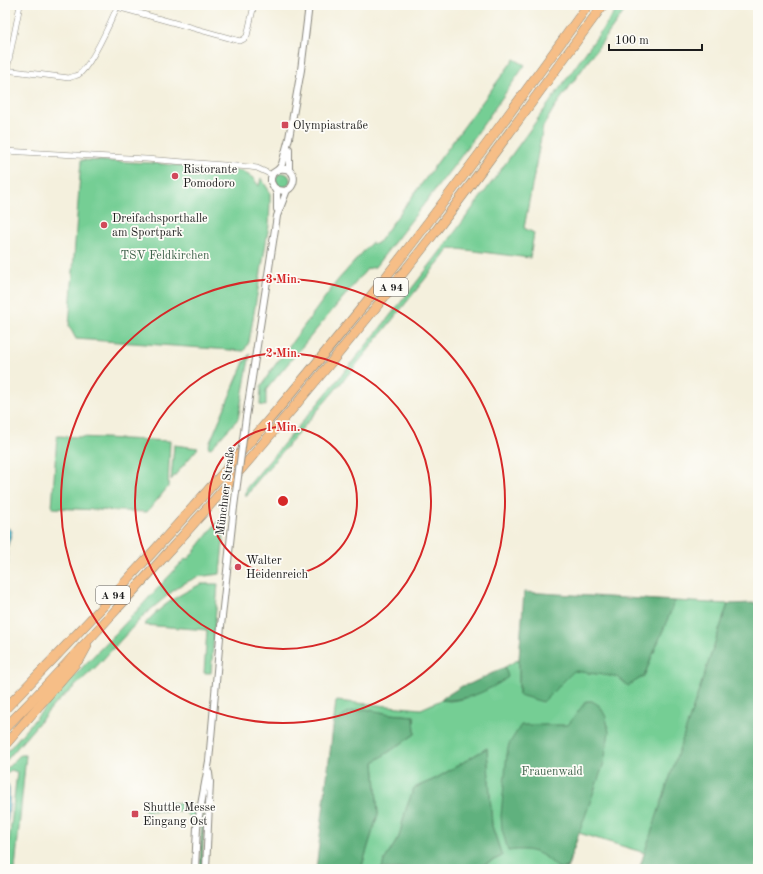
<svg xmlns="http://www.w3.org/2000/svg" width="763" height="874" viewBox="0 0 763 874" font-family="'Old Standard TT',serif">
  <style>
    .green { fill: #75ce94; stroke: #487558 }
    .forest { fill: #60b17e; stroke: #3e664d }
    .water { fill: #4cb6c9; stroke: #346972 }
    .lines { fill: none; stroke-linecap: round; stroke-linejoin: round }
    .minor-casing { stroke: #88867c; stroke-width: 6 }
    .tertiary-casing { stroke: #88867c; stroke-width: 8 }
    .motorway-casing { stroke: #88867c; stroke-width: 10 }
    .minor { stroke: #fff; stroke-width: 5 }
    .tertiary { stroke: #fff; stroke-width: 6 }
    .motorway { stroke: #f6be87; stroke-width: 9 }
    .tertiary-bridge-casing { stroke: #88867c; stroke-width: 8; stroke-linecap: butt }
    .tertiary-bridge { stroke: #fff; stroke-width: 6 }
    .ring { fill: none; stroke: #d62828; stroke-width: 2 }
    .poi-dot { fill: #d1495b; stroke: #fdfcf7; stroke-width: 1.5 }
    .labels { text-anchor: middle; stroke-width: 3.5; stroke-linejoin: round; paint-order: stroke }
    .shield { fill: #fdfcf7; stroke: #605f5e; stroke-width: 1 }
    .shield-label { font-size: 11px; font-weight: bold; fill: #1c1c1c }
    .poi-label { font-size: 12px; fill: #1c1c1c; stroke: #fdfcf7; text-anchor: start }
    .park-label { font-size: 12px; fill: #40634c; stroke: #fdfcf7 }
    .street-label { font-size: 12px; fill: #1c1c1c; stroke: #fdfcf7 }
    .centre { fill: #d62828; stroke: #fdfcf7; stroke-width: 2 }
    .ring-label { font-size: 12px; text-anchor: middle; font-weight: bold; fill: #d62828; stroke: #fdfcf7; stroke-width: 3.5; stroke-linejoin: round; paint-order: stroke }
  </style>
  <rect width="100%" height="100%" fill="#fdfcf7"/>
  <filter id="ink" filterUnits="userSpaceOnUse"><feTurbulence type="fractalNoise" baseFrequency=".025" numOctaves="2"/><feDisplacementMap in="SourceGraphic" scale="8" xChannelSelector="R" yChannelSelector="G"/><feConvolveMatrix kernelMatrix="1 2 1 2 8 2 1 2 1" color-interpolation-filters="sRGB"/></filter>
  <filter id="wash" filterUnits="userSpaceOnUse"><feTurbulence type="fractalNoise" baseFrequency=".012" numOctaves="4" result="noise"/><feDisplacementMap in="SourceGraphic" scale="16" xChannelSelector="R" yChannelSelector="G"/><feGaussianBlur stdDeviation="0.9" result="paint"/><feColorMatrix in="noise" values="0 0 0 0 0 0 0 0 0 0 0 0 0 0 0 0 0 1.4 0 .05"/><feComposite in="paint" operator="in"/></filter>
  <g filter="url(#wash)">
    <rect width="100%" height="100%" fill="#f4f0dd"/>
    <g class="green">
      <path d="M 620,5 L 629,5 L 554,108 L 543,127 L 524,228 L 534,233 L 530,258 L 450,248 L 353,369 L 253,486 L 247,496 L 245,496 L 247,487 C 316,406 385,325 449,240 C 507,163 563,83 620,5 Z"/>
      <polygon points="514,59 525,65 459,159 375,267 367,269 266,390 266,406 260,405 261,387 270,372 337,281 371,243 377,244"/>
      <polygon points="81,160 151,163 242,171 253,178 259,186 261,178 270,192 270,202 269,225 249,342 244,351 76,339 69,326"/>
      <circle cx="283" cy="180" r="7"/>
      <polygon points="250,354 238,419 211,448 208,447 244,362"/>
      <polygon points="57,436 170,441 168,487 147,512 52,508"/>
      <polygon points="174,445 198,448 171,480"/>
      <polygon points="218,521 225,523 220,574 197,577 179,586 144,615 96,667 53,706 5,762 5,754 60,690 117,632 184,560 189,558"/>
      <path d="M 201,584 L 218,584 L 211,673 L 204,673 L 207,630 L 144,625 C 160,606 178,595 201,584 Z"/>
      <polygon points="675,601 728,604 645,853 579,833 567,869 475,869 502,856 492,826 487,748 435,779 414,788 406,809 399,837 384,861 382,869 361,869 378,814 374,762 415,734 414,716 390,714 365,709 348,712 338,721 334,719 336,701 421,709 441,700 450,701 463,699 501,682 507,677 505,667 519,659 519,695 556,689 574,670 618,677 644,676"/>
      <polygon points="20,755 26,755 15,869 6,869 17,772 11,770 5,776 5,770"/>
      <polygon points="145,802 189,803 197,808 193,820 183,811 145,811 143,803"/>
      <polygon points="202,813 204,813 202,869 200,869"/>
    </g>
    <g class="forest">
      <polygon points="524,592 675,601 644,676 628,686 618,677 574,671 543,702 519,695 519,659"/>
      <polygon points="754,603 758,603 758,849 756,869 639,869 728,604"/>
      <path d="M 505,667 L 508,677 C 489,691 464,702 441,700 L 443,698 L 462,686 L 470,684 Z"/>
      <path d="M 586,701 L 592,701 L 600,706 L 606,717 L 609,732 L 604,763 L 567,867 L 561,869 C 554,866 551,861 545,857 C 533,849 521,849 508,851 L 502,829 L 501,816 L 507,753 L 509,744 L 521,725 L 568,725 Z"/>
      <polygon points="365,709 390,714 414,716 415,734 374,762 378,814 361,869 316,869 334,719 338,721 348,712"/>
      <polygon points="487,748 492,826 502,856 475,869 382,869 384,861 399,837 406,809 414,788 435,779"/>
    </g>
    <g class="water">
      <polygon points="5,528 8,528 12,531 7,548 8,563 5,574"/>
      <path d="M 8,784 C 12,793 7,823 6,834 L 5,834 L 5,787 Z"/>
    </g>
  </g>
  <g filter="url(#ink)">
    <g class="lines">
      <g class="minor-casing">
        <g id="minor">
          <polyline points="117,7 240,41 244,39 247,36 254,5"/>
          <path d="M 5,70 L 69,78 C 71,77 75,76 78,75 C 91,67 111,21 118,5"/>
          <polyline points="7,70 20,5"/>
          <polyline points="5,151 146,159 250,167 257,168 272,175"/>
        </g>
      </g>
      <g class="tertiary-casing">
        <g id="tertiary">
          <polyline points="289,149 289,170"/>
          <path d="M 275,188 C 295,201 303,165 279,169"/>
          <polyline points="277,209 277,193 271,182 271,178 273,173 279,169 282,164 289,138 301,70 309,5"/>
          <polyline points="246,417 277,216 287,190"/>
          <polyline points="195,869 197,827 209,761 221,626 234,507"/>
          <polyline points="206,869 210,782 209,773"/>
        </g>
      </g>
      <g class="motorway-casing">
        <g id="motorway">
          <path d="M 5,709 C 129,582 248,449 359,311 C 439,211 514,108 588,5"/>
          <path d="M 5,728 C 54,679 100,627 147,576 C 245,467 339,356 429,240 C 488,163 545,84 603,5"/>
          <polyline points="5,745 81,657 87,646"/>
        </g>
      </g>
      <use href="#minor" class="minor"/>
      <use href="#tertiary" class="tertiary"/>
      <use href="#motorway" class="motorway"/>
      <g class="tertiary-bridge-casing">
        <polyline id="tertiary-bridge" points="234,507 246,417"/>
      </g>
      <use href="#tertiary-bridge" class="tertiary-bridge"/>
    </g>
  </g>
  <g class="ring">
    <circle cx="283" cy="501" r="74"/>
    <circle cx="283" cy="501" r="148"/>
    <circle cx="283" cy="501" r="222"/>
  </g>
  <g class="poi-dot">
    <rect x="281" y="121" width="8" height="8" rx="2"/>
    <circle cx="175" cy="176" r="4"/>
    <circle cx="104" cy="225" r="4"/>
    <circle cx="238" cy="567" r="4"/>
    <rect x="131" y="810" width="8" height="8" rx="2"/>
  </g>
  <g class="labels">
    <g class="shield">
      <rect x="374" y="278" width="34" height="18" rx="3"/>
      <rect x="96" y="586" width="34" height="18" rx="3"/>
    </g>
    <g class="shield-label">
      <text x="391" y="291">A 94</text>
      <text x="113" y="599">A 94</text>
    </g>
    <g class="poi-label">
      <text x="293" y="129">Olympiastraße</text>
      <text x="183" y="173">Ristorante<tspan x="183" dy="14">Pomodoro</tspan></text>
      <text x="112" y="222">Dreifachsporthalle<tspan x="112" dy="14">am Sportpark</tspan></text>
      <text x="246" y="564">Walter<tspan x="246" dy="14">Heidenreich</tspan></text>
      <text x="143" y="811">Shuttle Messe<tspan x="143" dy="14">Eingang Ost</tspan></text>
    </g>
    <g class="park-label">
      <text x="165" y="259">TSV Feldkirchen</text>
      <text x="552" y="775">Frauenwald</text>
    </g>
    <g class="street-label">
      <text transform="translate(225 491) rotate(-83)" y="4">Münchner Straße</text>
    </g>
  </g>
  <circle cx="283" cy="501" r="6" class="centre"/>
  <g class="ring-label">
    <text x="283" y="283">3 Min.</text>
    <text x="283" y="357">2 Min.</text>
    <text x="283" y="431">1 Min.</text>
  </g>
  <rect width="763" height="874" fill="none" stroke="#fdfcf7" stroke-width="20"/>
  <path d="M609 44v6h93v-6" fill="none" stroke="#1c1c1c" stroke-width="2"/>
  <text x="615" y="44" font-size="12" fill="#1c1c1c" stroke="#fdfcf7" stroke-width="3" paint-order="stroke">100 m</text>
</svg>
